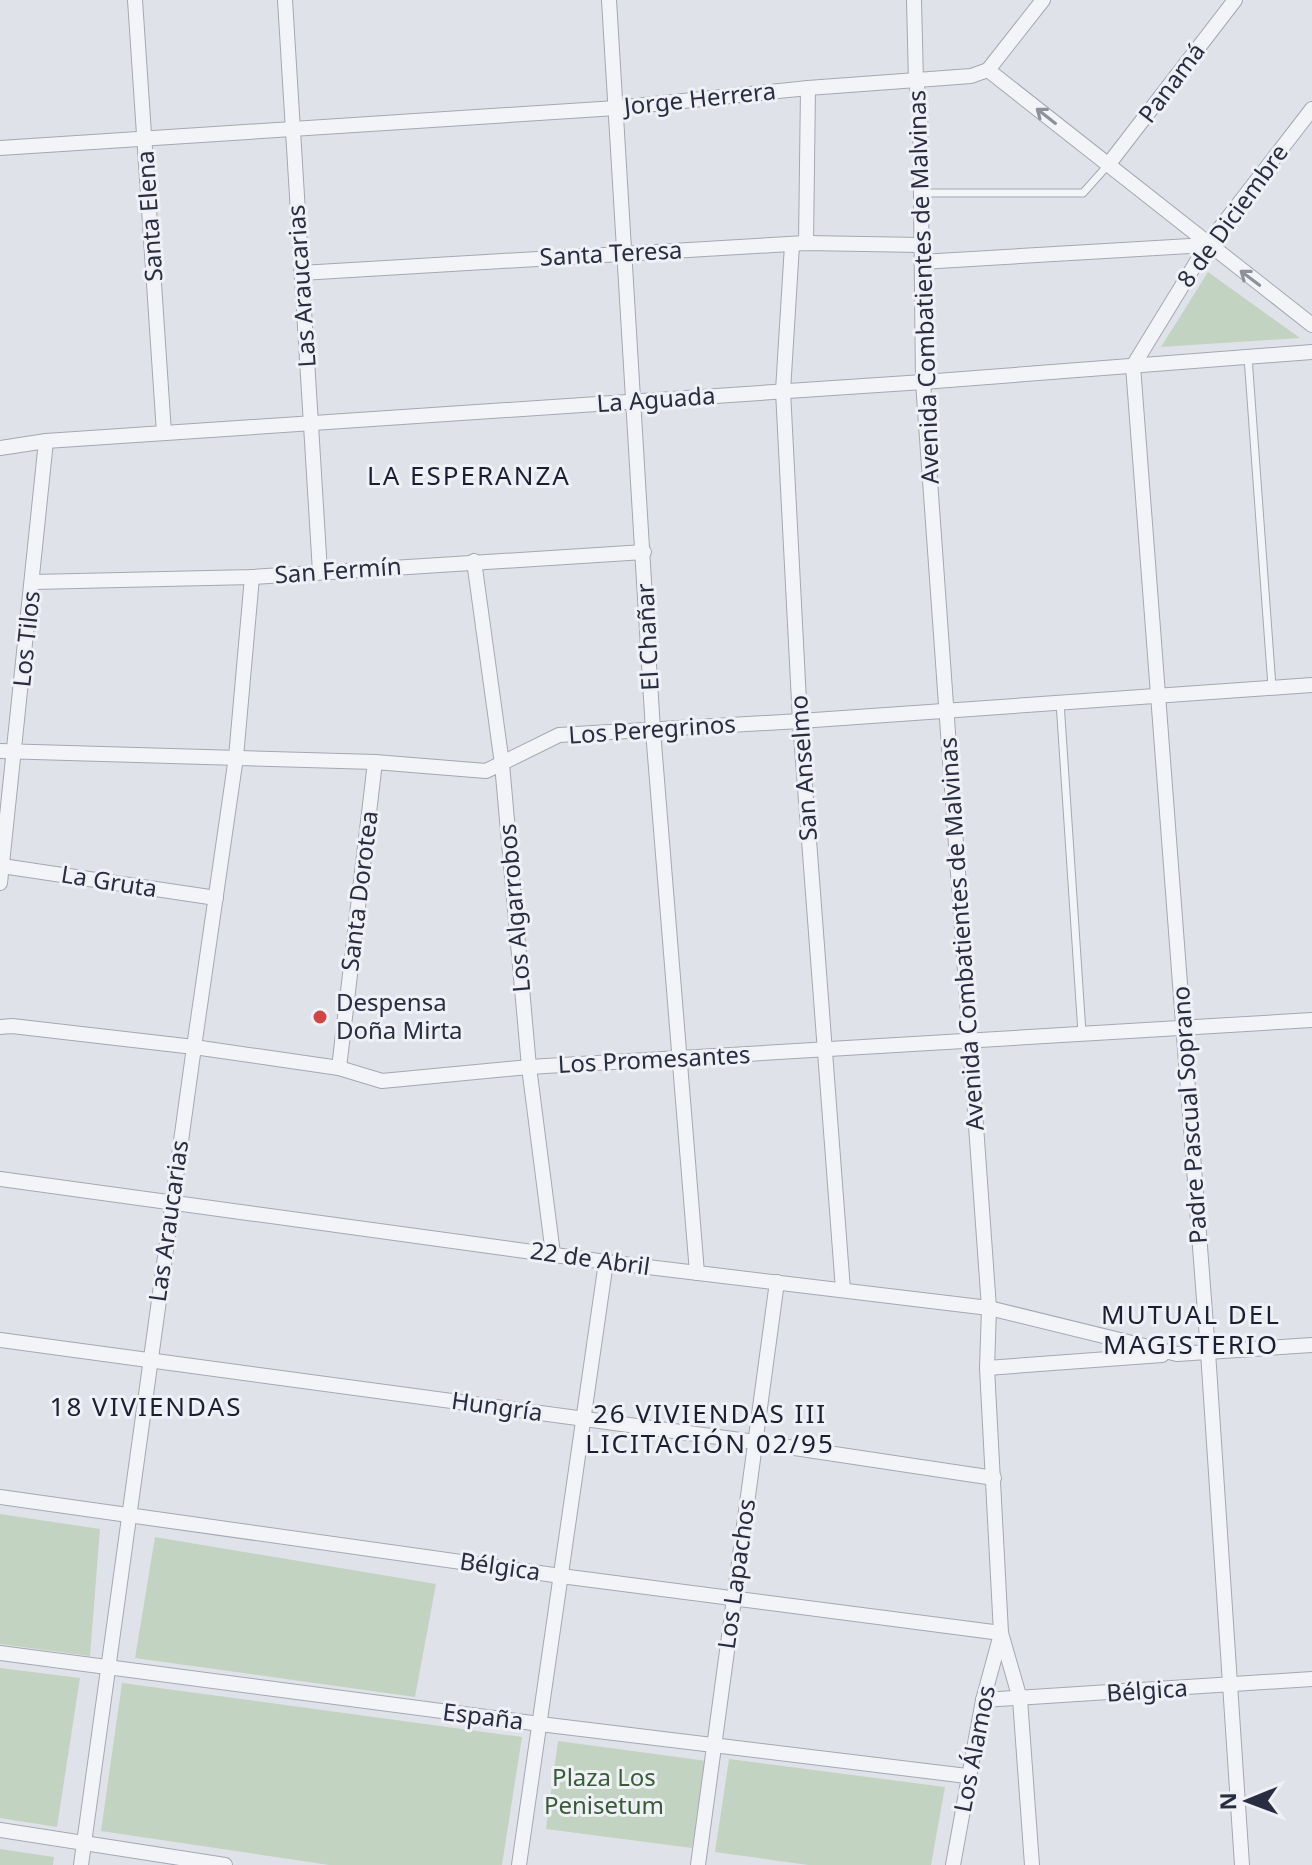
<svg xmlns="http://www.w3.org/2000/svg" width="1312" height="1865" viewBox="0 0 1312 1865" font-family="'Noto Sans',sans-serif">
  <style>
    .green { fill: #c3d3c1 }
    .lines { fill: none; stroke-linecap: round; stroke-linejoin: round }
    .service-casing { stroke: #a5a8b3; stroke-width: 9 }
    .minor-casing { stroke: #a5a8b3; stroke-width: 16 }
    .service { stroke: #f3f4f7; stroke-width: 7 }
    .minor { stroke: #f3f4f7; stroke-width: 14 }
    .oneway { stroke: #8e909c }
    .poi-dot { fill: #cf4644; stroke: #eff1f6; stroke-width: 3 }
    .labels { text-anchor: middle; stroke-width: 6; stroke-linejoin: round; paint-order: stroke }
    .street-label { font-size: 24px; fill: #282d40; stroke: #eff1f6 }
    .poi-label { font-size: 24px; fill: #282d40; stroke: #eff1f6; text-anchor: start }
    .park-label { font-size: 24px; fill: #375c36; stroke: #eff1f6 }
    .neighbourhood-label { font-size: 26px; letter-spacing: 2px; fill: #1b1f31; stroke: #eff1f6 }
  </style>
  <rect width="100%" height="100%" fill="#e0e2e9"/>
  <g class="green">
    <polygon points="1208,272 1300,338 1161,347"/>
    <polygon points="0,1514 100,1529 90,1656 0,1644"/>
    <polygon points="155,1537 436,1584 415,1697 135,1658"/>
    <polygon points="0,1668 80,1678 57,1827 0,1818"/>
    <polygon points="122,1683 522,1737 502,1865 329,1865 101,1831"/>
    <polygon points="558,1741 707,1761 692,1848 546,1829"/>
    <polygon points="729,1759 945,1787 931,1865 808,1865 715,1852"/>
    <polygon points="0,1849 54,1857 53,1865 0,1865"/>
  </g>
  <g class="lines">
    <g class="service-casing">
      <g id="service">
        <polyline points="921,193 1083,193 1108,165"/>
        <polyline points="1248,357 1272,687"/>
        <polyline points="1060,702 1082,1033"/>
      </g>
    </g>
    <g class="minor-casing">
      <g id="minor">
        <polyline points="135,0 164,433"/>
        <polyline points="285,0 320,572"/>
        <polyline points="609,0 653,731 697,1273"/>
        <polyline points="914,0 916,82 920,104 923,382 989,1308 987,1368 1001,1633 1020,1699 1032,1865"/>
        <polyline points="988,70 1312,325"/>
        <polyline points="988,70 1043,0"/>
        <polyline points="0,148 616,108 808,88 971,76 988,70"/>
        <polyline points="1108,165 1235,0"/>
        <polyline points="806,243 808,88"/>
        <polyline points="792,245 783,391 800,721 843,1290"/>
        <polyline points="921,262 1207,245"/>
        <polyline points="301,273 806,243 921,245"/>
        <polyline points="0,448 46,441 923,382 1312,352"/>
        <polyline points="474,561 502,764 529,1067 553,1254"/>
        <polyline points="33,582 252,577 644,552"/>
        <polyline points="0,751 375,762 486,771 559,735 800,721 1312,685"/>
        <polyline points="2,866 216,898"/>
        <polyline points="0,883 46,441"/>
        <polyline points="0,1027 12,1026 194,1047 339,1068 382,1081 529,1067 1312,1020"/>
        <polyline points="339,1068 375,762"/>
        <polyline points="0,1179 606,1262 989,1308 1177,1354 1312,1345"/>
        <polyline points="0,1340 755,1442 994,1478"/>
        <polyline points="987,1368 1162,1355"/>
        <polyline points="0,1497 561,1576 1001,1633"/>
        <polyline points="0,1653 540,1724 967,1776"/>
        <polyline points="983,1700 1312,1679"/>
        <polyline points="0,1830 225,1865"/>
        <polyline points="81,1865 194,1047 236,757 252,577"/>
        <polyline points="519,1865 606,1262"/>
        <polyline points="698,1865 777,1282"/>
        <polyline points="953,1865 983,1700 1001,1634"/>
        <polyline points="1242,1865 1208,1352 1133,366 1207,245 1312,109"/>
      </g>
    </g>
    <use href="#service" class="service"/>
    <use href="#minor" class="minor"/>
  </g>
  <defs><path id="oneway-shaft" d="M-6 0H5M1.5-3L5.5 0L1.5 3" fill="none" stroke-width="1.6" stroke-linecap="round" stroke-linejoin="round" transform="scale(2)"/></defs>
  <g class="oneway">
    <use href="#oneway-shaft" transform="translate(1046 116) rotate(-142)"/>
    <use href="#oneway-shaft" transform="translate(1250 278) rotate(-143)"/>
  </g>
  <circle class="poi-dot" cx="320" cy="1017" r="8"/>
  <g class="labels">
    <g class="street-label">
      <text transform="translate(1172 83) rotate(-53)" y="8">Panamá</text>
      <text transform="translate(700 99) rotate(-6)" y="8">Jorge Herrera</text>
      <text transform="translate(150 216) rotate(-94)" y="8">Santa Elena</text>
      <text transform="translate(1233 216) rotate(-54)" y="8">8 de Diciembre</text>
      <text transform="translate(611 254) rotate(-3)" y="8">Santa Teresa</text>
      <text transform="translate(302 286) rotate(-94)" y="8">Las Araucarias</text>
      <text transform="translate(924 287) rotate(-92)" y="8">Avenida Combatientes de Malvinas</text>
      <text transform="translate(656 400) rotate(-4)" y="8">La Aguada</text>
      <text transform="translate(338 571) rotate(-4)" y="8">San Fermín</text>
      <text transform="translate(648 637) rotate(-93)" y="8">El Chañar</text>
      <text transform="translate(27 639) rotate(-84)" y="8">Los Tilos</text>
      <text transform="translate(652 730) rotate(-4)" y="8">Los Peregrinos</text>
      <text transform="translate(804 768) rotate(-94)" y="8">San Anselmo</text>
      <text transform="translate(109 882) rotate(9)" y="8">La Gruta</text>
      <text transform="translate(360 891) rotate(-83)" y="8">Santa Dorotea</text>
      <text transform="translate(515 908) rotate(-95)" y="8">Los Algarrobos</text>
      <text transform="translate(962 934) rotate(-94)" y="8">Avenida Combatientes de Malvinas</text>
      <text transform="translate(654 1060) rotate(-3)" y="8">Los Promesantes</text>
      <text transform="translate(1190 1115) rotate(-94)" y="8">Padre Pascual Soprano</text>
      <text transform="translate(169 1221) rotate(-82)" y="8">Las Araucarias</text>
      <text transform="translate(590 1259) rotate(8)" y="8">22 de Abril</text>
      <text transform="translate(497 1407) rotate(8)" y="8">Hungría</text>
      <text transform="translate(500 1567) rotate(8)" y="8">Bélgica</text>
      <text transform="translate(737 1574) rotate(-82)" y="8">Los Lapachos</text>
      <text transform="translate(1147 1691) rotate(-4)" y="8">Bélgica</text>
      <text transform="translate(483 1717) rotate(7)" y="8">España</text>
      <text transform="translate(975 1749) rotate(-79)" y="8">Los Álamos</text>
    </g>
    <g class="poi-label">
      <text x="336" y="1011">Despensa<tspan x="336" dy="28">Doña Mirta</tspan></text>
    </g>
    <g class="park-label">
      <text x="604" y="1786">Plaza Los<tspan x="604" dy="28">Penisetum</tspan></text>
    </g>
    <g class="neighbourhood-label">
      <text x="469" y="485">LA ESPERANZA</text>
      <text x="1191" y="1324">MUTUAL DEL<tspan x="1191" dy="30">MAGISTERIO</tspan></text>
      <text x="146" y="1416">18 VIVIENDAS</text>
      <text x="710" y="1423">26 VIVIENDAS III<tspan x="710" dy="30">LICITACIÓN 02/95</tspan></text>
    </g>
  </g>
  <g transform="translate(1248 1801) rotate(269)" stroke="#eff1f6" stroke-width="6" paint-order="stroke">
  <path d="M0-6L14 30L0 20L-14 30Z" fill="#282d40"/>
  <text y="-12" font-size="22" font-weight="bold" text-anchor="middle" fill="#282d40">N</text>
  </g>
</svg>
